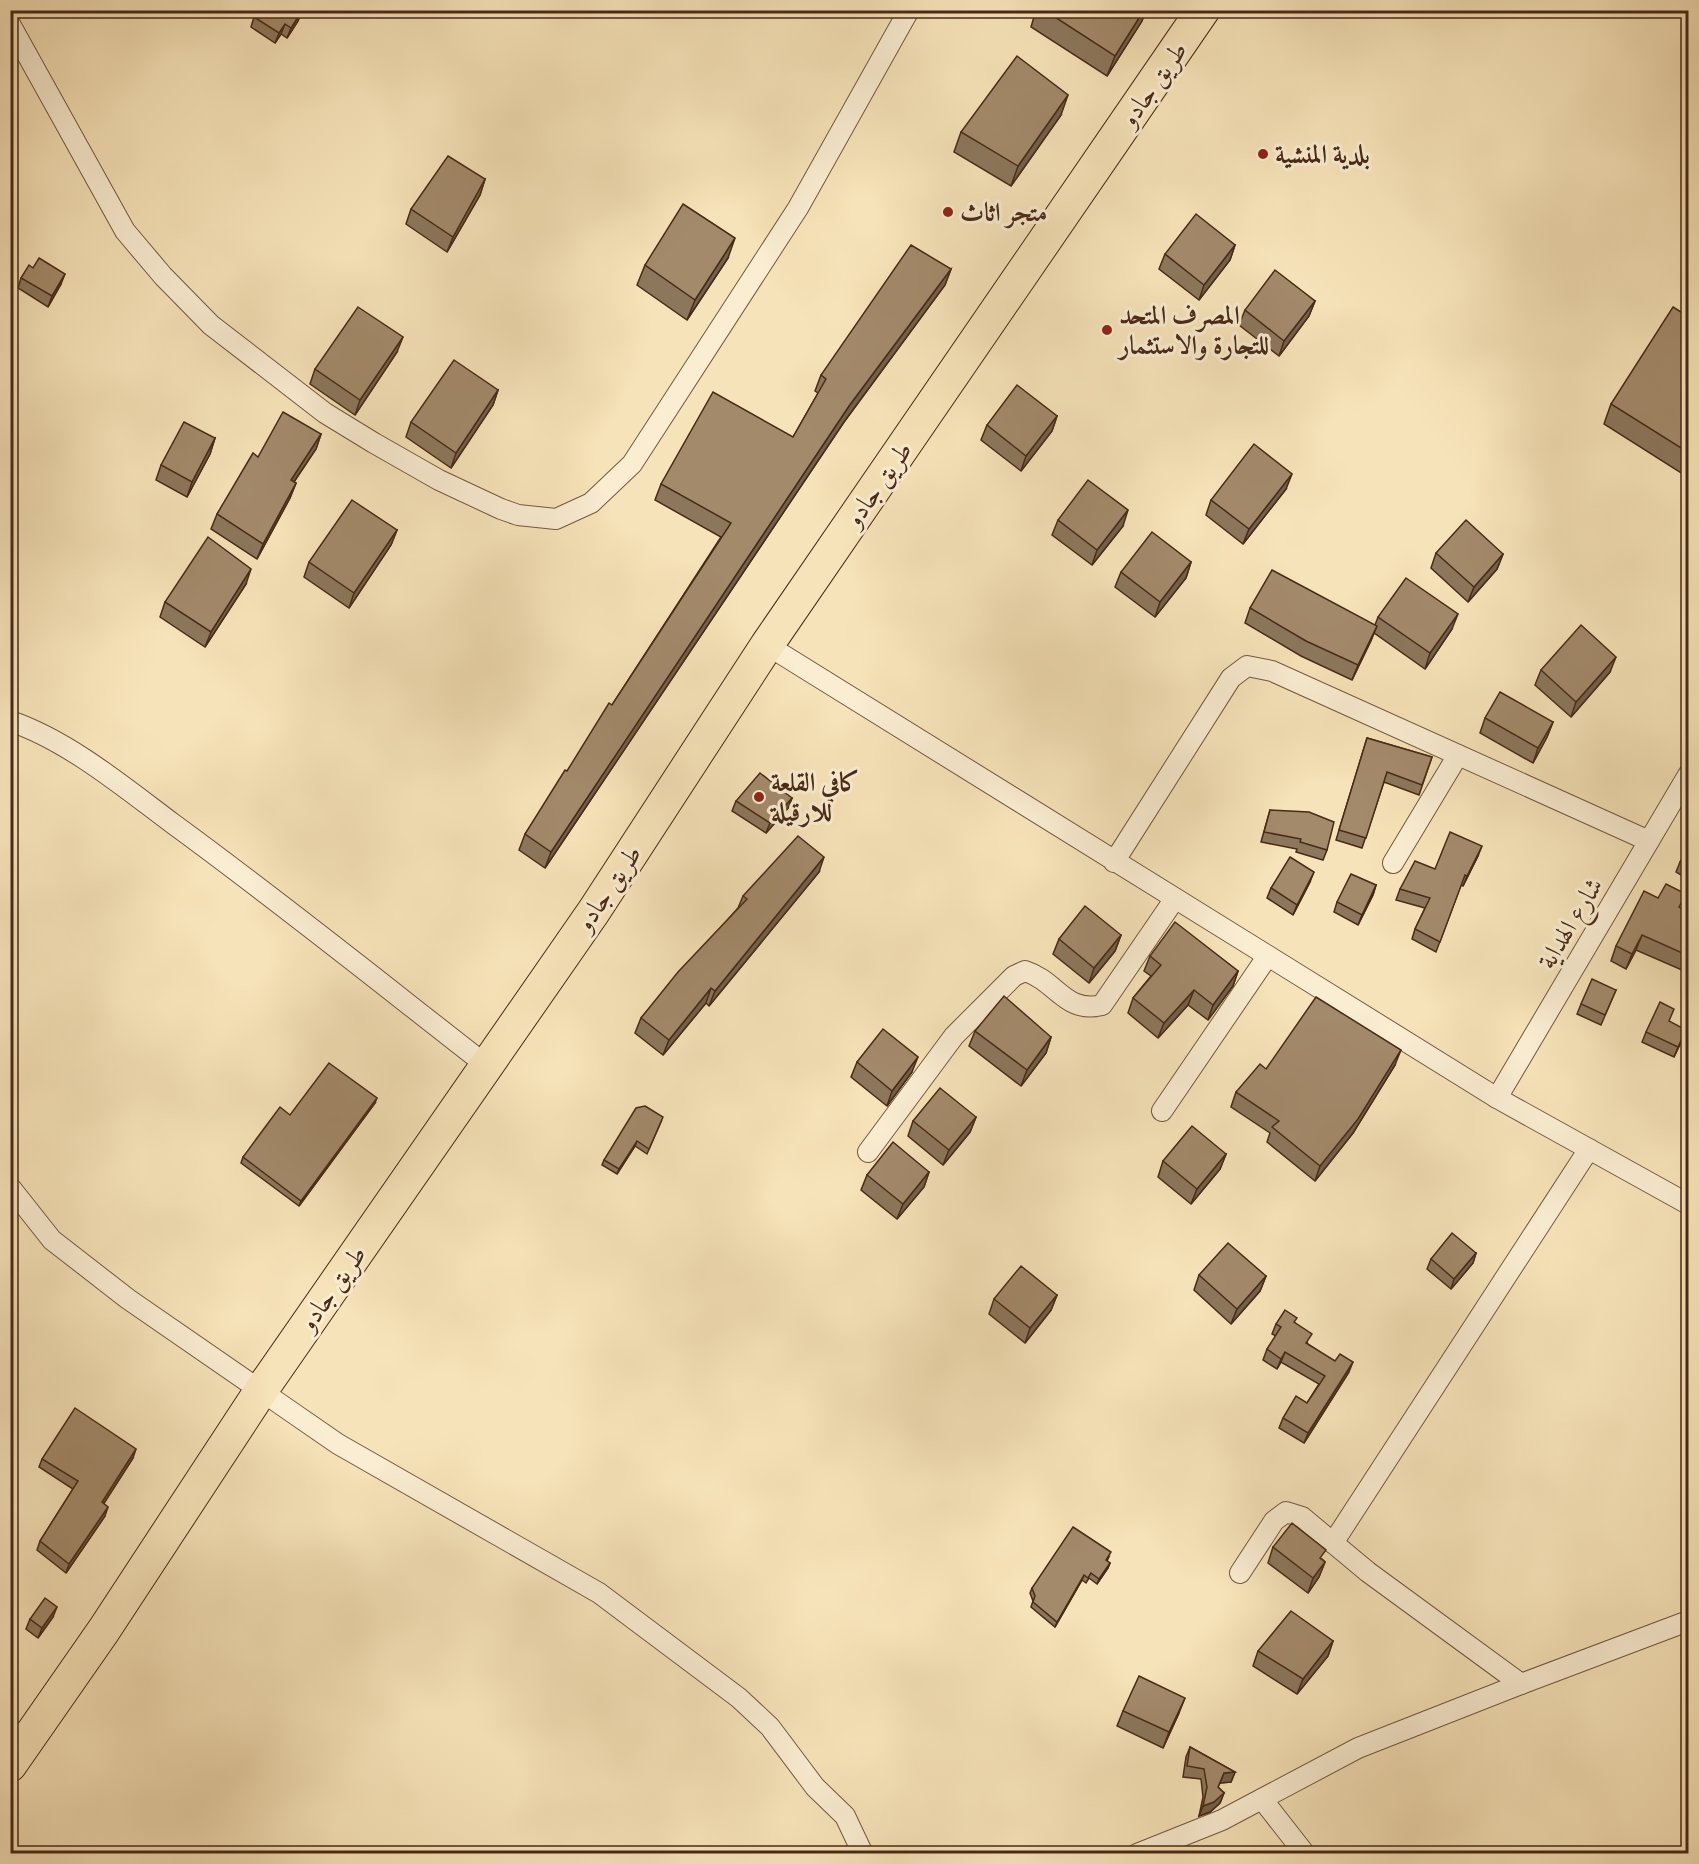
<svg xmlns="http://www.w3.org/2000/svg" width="1699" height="1864" viewBox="0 0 1699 1864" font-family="'IM FELL Double Pica',Amiri,serif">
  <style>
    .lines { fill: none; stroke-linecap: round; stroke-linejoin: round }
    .minor-casing { stroke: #745840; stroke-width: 22 }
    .trunk-casing { stroke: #482a17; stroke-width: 35 }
    .minor { stroke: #faedd2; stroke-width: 20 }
    .trunk { stroke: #f7e3b9; stroke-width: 33 }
    .wall { fill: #8c775c; stroke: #482a17; stroke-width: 1.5 }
    .shaded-wall { fill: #72614b; stroke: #482a17; stroke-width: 1.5 }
    .building { fill: #a38a6b; stroke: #482a17; stroke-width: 1.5 }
    .poi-dot { fill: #8f2418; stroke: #faedd2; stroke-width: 2 }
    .labels { text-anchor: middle; stroke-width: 6; stroke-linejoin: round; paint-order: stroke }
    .street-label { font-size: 26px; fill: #482a17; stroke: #faedd2 }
    .poi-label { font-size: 26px; font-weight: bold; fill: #482a17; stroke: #faedd2; text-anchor: start }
  </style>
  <rect width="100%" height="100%" fill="#f7e3b9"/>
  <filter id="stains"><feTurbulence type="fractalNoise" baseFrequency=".00333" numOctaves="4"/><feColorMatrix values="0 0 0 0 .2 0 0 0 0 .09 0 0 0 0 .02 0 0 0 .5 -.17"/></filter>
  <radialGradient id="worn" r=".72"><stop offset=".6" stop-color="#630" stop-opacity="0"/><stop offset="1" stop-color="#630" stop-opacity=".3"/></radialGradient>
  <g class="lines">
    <g class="minor-casing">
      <g id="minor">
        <polyline points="10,24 125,231 163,276 211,325 325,413 374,443 439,480 501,509 518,515 556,519 591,503 632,464 798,208 909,10"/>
        <polyline points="767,645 1497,1098 1688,1204"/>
        <path d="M 10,721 C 67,740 124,787 172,823 C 279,901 382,984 486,1065"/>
        <polyline points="1114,862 1231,678 1247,666 1272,671 1649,841"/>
        <polyline points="1393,863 1458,755"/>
        <polyline points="1497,1098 1688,775"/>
        <polyline points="1162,1111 1267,957"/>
        <path d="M 868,1152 L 954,1036 L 1014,976 L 1025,971 C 1057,981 1065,1014 1102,1005 L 1174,900"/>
        <polyline points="10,1187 52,1240 128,1299 338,1444 599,1593 739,1698 770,1727 815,1787 845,1816 863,1854"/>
        <polyline points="1333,1543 1589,1149"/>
        <polyline points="1240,1573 1274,1521 1286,1512 1302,1517 1368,1572 1521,1684"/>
        <polyline points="1262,1799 1305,1854"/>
        <polyline points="1137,1854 1222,1820 1358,1748 1521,1684 1688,1621"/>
      </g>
    </g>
    <g class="trunk-casing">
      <polyline id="trunk" points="10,1765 104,1630 260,1392 594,911 767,645 1203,10"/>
    </g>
    <use href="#minor" class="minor"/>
    <use href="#trunk" class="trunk"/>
  </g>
  <g class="wall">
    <polygon points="1036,10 1146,10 1142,21 1107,76 1031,27"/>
    <polygon points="302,11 298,21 287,38 281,34 275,43 251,27 254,17"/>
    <polygon points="1061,115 1011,186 954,152 961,132"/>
    <polygon points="485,179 480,195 447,252 406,224 411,209"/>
    <polygon points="1235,245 1230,260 1199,300 1159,269 1165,254"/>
    <polygon points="728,258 687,320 637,285 645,265"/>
    <polygon points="951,269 945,285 844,422 545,868 519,850 525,834 612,705 721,537 655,500 661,484 793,437 818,393 815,391 821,375"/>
    <polygon points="21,278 61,284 48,307 18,288"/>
    <polygon points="1315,301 1309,316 1279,356 1239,325 1245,310"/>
    <polygon points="1689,317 1689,478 1604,424 1611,404"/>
    <polygon points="397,352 355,415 310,384 315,369"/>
    <polygon points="498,390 493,405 451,468 406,437 411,422"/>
    <polygon points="1057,416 1052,431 1021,471 981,440 987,425"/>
    <polygon points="321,434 316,449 294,482 296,483 290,498 257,559 211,529 217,514 258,457"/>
    <polygon points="215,438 210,454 187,497 156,480 161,465"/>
    <polygon points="1286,489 1243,544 1206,515 1211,500"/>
    <polygon points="1058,520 1123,526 1092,565 1052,535"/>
    <polygon points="397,530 391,545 349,608 304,577 309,562"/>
    <polygon points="1436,553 1503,554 1497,569 1468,602 1431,568"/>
    <polygon points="1191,562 1186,578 1155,617 1115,587 1121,572"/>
    <polygon points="246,584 205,647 160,617 165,602"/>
    <polygon points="1250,608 1375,625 1378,617 1452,629 1425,669 1374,633 1352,680 1301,656 1245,623"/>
    <polygon points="1541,670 1610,672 1571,717 1535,685"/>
    <polygon points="1485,718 1553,722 1547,737 1533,763 1480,733"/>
    <polygon points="1367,738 1432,757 1419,795 1384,782 1362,848 1336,840"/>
    <polygon points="792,798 788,808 766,833 732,811 736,801"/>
    <polygon points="1270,810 1327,850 1323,860 1296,852 1297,849 1261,842"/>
    <polygon points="1689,848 1689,880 1676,872 1680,862"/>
    <polygon points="1478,856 1463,886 1461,885 1436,952 1412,939 1415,929 1425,908 1396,900 1400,889 1435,869"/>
    <polygon points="819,872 709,1006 706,1003 663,1055 635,1033 641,1018 738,908 743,896"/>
    <polygon points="1310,882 1293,915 1267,898 1271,888"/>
    <polygon points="1376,885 1373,895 1358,925 1334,912 1337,902"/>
    <polygon points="1681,908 1689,911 1689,973 1636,950 1626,969 1611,961 1616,946"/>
    <polygon points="1121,935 1115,951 1089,983 1053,954 1059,939"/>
    <polygon points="1150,956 1238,971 1233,986 1208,1020 1188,1005 1158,1038 1128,1013 1133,998 1151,976 1144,971"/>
    <polygon points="1616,990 1601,1025 1577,1014 1581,1004"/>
    <polygon points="1669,1021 1682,1040 1674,1057 1642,1042 1646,1032"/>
    <polygon points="975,1031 1051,1037 1046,1053 1021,1086 969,1046"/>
    <polygon points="857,1062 912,1072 887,1106 851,1077"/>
    <polygon points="1395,1065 1353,1133 1315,1181 1267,1142 1270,1133 1231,1107 1236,1092 1266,1069"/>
    <polygon points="375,1103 299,1206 241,1163 243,1157 290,1115"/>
    <polygon points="976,1117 970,1132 943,1165 908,1136 913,1121"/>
    <polygon points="661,1122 647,1154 635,1146 617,1174 602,1165 604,1160"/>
    <polygon points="1226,1154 1220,1169 1191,1204 1158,1177 1163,1161"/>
    <polygon points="929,1172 924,1187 897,1219 861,1190 867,1175"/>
    <polygon points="1476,1253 1473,1263 1451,1289 1427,1269 1431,1259"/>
    <polygon points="1199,1275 1266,1276 1260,1291 1231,1324 1194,1290"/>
    <polygon points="1057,1295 1051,1310 1025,1343 989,1314 994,1299"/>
    <polygon points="1295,1323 1308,1344 1349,1372 1304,1443 1279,1428 1283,1418 1307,1403 1319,1384 1281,1362 1277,1369 1263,1360 1267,1349 1276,1336 1272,1334 1276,1324"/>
    <polygon points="133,1458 104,1503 105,1516 66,1573 37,1550 40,1541 73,1489 39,1467 42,1459"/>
    <polygon points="1273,1547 1322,1559 1325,1562 1319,1577 1308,1593 1268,1563"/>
    <polygon points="1109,1557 1107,1561 1110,1563 1108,1568 1097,1584 1089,1578 1086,1583 1082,1580 1055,1627 1031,1607 1033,1601 1030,1593 1032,1588"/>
    <polygon points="53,1617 38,1638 26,1629 30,1619"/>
    <polygon points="1333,1641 1328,1656 1297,1694 1253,1666 1258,1651"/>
    <polygon points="1123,1711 1179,1713 1163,1748 1117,1726"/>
    <polygon points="1190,1747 1235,1772 1231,1782 1220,1783 1218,1787 1224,1793 1220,1803 1210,1812 1199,1816 1203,1797 1201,1779 1183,1777 1186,1757"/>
  </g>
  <g class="shaded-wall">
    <polygon points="1144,10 1146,10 1142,21 1107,76 1115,56"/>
    <polygon points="302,11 298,21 287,38 291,28"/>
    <polygon points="285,24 281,34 275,43 279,33"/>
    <polygon points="1068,95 1061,115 1011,186 1018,166"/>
    <polygon points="485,179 480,195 447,252 453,237"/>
    <polygon points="735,238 728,258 687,320 695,300"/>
    <polygon points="1235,245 1230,260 1199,300 1204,285"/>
    <polygon points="951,269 945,285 844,422 545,868 551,852 849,406"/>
    <polygon points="65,274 61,284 48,307 52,296"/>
    <polygon points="1315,301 1309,316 1279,356 1284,341"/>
    <polygon points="403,337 397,352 355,415 360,400"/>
    <polygon points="498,390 493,405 451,468 456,453"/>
    <polygon points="1057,416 1052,431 1021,471 1026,456"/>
    <polygon points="321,434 316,449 285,495 291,480"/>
    <polygon points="215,438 210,454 187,497 192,482"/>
    <polygon points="1292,474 1286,489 1243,544 1249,529"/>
    <polygon points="296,483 290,498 257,559 263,544"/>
    <polygon points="1128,510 1123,526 1092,565 1097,550"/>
    <polygon points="397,530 391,545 349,608 354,593"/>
    <polygon points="1503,554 1497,569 1468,602 1474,587"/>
    <polygon points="1191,562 1186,578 1155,617 1160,602"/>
    <polygon points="251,569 246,584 205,647 211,632"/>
    <polygon points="1458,614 1452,629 1425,669 1430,653"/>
    <polygon points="1377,626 1371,641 1352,680 1358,665"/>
    <polygon points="1616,657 1610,672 1571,717 1576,702"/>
    <polygon points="1553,722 1547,737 1533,763 1538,748"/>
    <polygon points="792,798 788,808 766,833 770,823"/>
    <polygon points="1482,846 1478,856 1463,886 1467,876"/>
    <polygon points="824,857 819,872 709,1006 715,991"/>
    <polygon points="1314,872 1310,882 1293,915 1297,905"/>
    <polygon points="1376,885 1373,895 1358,925 1362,915"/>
    <polygon points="1121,935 1115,951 1089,983 1094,968"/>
    <polygon points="1642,935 1636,950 1626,969 1632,954"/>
    <polygon points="1238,971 1233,986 1208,1020 1213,1005"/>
    <polygon points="711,988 706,1003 663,1055 669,1040"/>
    <polygon points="1194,990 1188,1005 1158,1038 1164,1023"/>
    <polygon points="1686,1030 1682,1040 1674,1057 1678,1047"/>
    <polygon points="1051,1037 1046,1053 1021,1086 1027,1070"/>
    <polygon points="1401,1050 1395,1065 1353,1133 1315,1181 1320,1166"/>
    <polygon points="918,1057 912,1072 887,1106 892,1091"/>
    <polygon points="377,1098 375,1103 299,1206 301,1201"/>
    <polygon points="976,1117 970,1132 943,1165 949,1150"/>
    <polygon points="637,1141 635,1146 617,1174 619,1169"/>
    <polygon points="1226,1154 1220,1169 1191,1204 1197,1189"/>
    <polygon points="929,1172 924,1187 897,1219 903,1204"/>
    <polygon points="1476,1253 1473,1263 1451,1289 1454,1279"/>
    <polygon points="1266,1276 1260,1291 1231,1324 1237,1309"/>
    <polygon points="1057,1295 1051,1310 1025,1343 1030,1328"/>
    <polygon points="1285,1352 1281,1362 1277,1369 1281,1359"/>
    <polygon points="1353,1362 1349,1372 1304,1443 1308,1433"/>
    <polygon points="136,1449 133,1458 99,1511 102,1502"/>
    <polygon points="108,1507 105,1516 66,1573 69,1564"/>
    <polygon points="1325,1562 1319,1577 1308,1593 1313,1578"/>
    <polygon points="1110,1563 1108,1568 1097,1584 1099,1579"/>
    <polygon points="1084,1575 1082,1580 1055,1627 1057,1622"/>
    <polygon points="57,1607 53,1617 38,1638 42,1628"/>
    <polygon points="1333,1641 1328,1656 1297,1694 1303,1679"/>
    <polygon points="1185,1698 1179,1713 1163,1748 1169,1732"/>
    <polygon points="1235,1772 1231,1782 1220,1783 1224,1773"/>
    <polygon points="1224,1793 1220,1803 1210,1812 1199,1816 1203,1806"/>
  </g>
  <g class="building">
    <polygon points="258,10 301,10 302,11 291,28 285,24 279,33 254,17"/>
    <polygon points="1044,10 1144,10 1115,56"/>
    <polygon points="1017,56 1068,95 1018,166 961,132"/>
    <polygon points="448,156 485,179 453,237 411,209"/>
    <polygon points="683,204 735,238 695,300 645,265"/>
    <polygon points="1196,214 1235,245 1204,285 1165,254"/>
    <polygon points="911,245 951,269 849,406 551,852 525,834 565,770 567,771 609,703 612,705 731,523 661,484 713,392 793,437 826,379 821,375"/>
    <polygon points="39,258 65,274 52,296 21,278 29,265 33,268"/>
    <polygon points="1275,270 1315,301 1284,341 1245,310"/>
    <polygon points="358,307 403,337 360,400 315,369"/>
    <polygon points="1673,307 1689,317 1689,453 1611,404"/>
    <polygon points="454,360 498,390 456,453 411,422"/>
    <polygon points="1017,385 1057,416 1026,456 987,425"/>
    <polygon points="283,412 321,434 291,480 296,483 263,544 217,514 253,453 258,457"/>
    <polygon points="184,422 215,438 192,482 161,465"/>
    <polygon points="1254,444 1292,474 1249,529 1211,500"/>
    <polygon points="1088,480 1128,510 1097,550 1058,520"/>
    <polygon points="352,500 397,530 354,593 309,562"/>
    <polygon points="1466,520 1503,554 1474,587 1436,553"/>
    <polygon points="1152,532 1191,562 1160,602 1121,572"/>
    <polygon points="208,537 251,569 211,632 165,602"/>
    <polygon points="1272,570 1377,626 1358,665 1306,641 1250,608"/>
    <polygon points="1406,578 1458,614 1430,653 1378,617"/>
    <polygon points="1581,625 1616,657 1576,702 1541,670"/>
    <polygon points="1500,692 1553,722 1538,748 1485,718"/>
    <polygon points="1367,738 1432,757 1422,785 1387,772 1366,838 1339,830"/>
    <polygon points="760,773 792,798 770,823 736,801"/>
    <polygon points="1270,810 1309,812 1334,822 1327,850 1300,842 1301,839 1264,832"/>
    <polygon points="1450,832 1482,846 1467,876 1465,875 1440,942 1415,929 1430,898 1400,889 1415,861 1435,869"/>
    <polygon points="798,836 824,857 715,991 711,988 669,1040 641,1018 678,972 747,899 743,896"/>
    <polygon points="1689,848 1689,867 1680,862"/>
    <polygon points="1290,857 1314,872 1297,905 1271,888"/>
    <polygon points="1351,874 1376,885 1362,915 1337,902"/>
    <polygon points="1666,884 1686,894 1679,907 1689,911 1689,956 1642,935 1632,954 1616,946 1644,891 1658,898"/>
    <polygon points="1085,906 1121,935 1094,968 1059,939"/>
    <polygon points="1175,922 1238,971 1213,1005 1194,990 1164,1023 1133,998 1161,965 1150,956"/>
    <polygon points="1592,979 1616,990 1605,1015 1581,1004"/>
    <polygon points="1004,996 1051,1037 1027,1070 975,1031"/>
    <polygon points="1316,997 1401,1050 1358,1119 1320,1166 1272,1127 1279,1121 1236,1092 1260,1064 1266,1069"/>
    <polygon points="1660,1002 1674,1009 1669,1021 1686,1030 1678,1047 1646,1032"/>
    <polygon points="883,1029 918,1057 892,1091 857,1062"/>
    <polygon points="329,1063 377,1098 301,1201 243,1157 280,1107 290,1115"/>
    <polygon points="940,1088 976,1117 949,1150 913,1121"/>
    <polygon points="645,1106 663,1117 649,1149 637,1141 619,1169 604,1160 636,1108"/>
    <polygon points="1192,1126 1226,1154 1197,1189 1163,1161"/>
    <polygon points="893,1142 929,1172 903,1204 867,1175"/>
    <polygon points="1452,1233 1476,1253 1454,1279 1431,1259"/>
    <polygon points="1228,1243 1266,1276 1237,1309 1199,1275"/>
    <polygon points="1021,1266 1057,1295 1030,1328 994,1299"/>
    <polygon points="1285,1310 1297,1318 1294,1322 1312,1334 1306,1343 1335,1361 1340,1354 1353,1362 1308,1433 1283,1418 1296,1396 1307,1403 1325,1376 1285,1352 1281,1359 1267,1349 1281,1327 1276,1324"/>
    <polygon points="75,1408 136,1449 102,1502 108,1507 69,1564 40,1541 78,1481 42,1459"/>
    <polygon points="1292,1523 1326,1550 1320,1558 1325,1562 1313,1578 1273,1547"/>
    <polygon points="1073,1527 1111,1552 1106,1560 1110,1563 1099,1579 1091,1573 1088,1578 1084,1575 1057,1622 1033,1602 1035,1596 1032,1588"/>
    <polygon points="45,1598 57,1607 42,1628 30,1619"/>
    <polygon points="1291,1611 1333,1641 1303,1679 1258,1651"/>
    <polygon points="1139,1676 1185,1698 1169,1732 1123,1711"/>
    <polygon points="1190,1747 1235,1772 1224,1773 1218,1787 1224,1793 1214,1802 1203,1806 1207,1787 1204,1769 1187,1766"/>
  </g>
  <g class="poi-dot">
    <circle cx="1263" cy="154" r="6"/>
    <circle cx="948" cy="212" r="6"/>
    <circle cx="1107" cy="330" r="6"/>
    <circle cx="759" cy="797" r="6"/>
  </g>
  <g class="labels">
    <g class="street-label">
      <text transform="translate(1153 84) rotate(-55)" y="9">طريق جادو</text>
      <text transform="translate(878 484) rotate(-55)" y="9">طريق جادو</text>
      <text transform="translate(608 888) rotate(-56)" y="9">طريق جادو</text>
      <text transform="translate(1570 923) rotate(-59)" y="9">شارع الهداية</text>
      <text transform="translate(332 1288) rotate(-55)" y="9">طريق جادو</text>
    </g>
    <g class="poi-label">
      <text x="1275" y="163">بلدية المنشية</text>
      <text x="960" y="221">متجر اثاث</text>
      <text x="1119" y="324">المصرف المتحد<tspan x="1119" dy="30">للتجارة والاستثمار</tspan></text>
      <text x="771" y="791">كافي القلعة<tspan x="771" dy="30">للارقيلة</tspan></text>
    </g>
  </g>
  <rect width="1699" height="1864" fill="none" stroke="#f7e3b9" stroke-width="36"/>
  <rect x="12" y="12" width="1675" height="1840" fill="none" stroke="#482a17" stroke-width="3"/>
  <rect x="18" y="18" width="1663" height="1828" fill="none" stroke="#482a17" stroke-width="1.5"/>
  <rect width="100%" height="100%" filter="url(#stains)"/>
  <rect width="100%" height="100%" fill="url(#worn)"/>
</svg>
